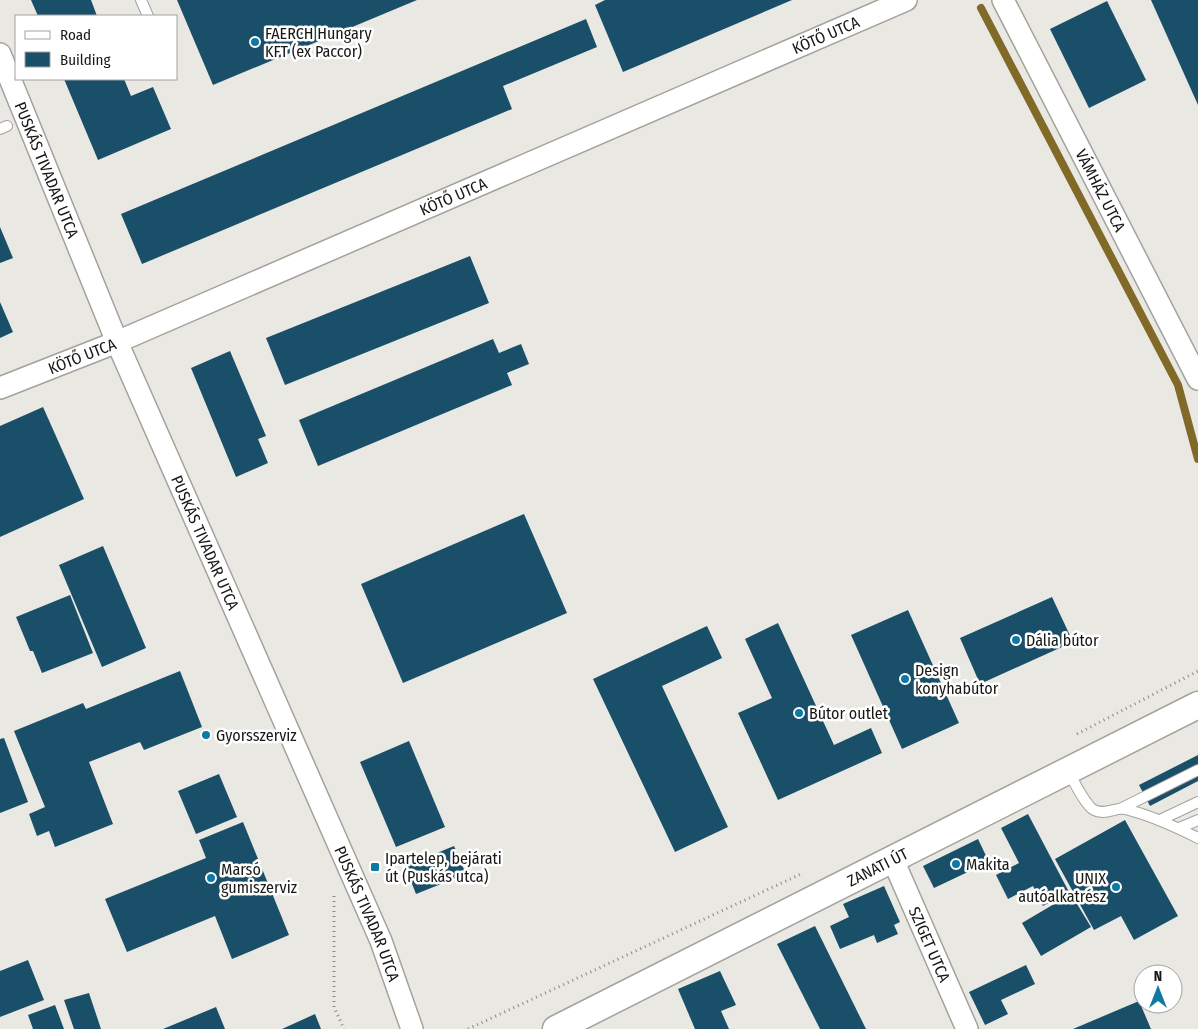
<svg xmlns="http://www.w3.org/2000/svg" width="1198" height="1029" viewBox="0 0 1198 1029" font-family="'Fira Sans Condensed',sans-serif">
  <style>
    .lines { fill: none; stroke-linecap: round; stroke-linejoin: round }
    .stream { stroke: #816928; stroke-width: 8 }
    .building { fill: #194f68 }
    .service-casing { stroke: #a4a29c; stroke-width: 12 }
    .minor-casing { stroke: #a4a29c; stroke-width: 24 }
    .tertiary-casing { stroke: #a4a29c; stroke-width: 29 }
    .path { stroke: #8a8985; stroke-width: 3; stroke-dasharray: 1 4; stroke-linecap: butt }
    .service { stroke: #fff; stroke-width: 10 }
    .minor { stroke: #fff; stroke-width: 21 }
    .tertiary { stroke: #fff; stroke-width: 26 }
    .poi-dot { fill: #0e7aa4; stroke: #fff; stroke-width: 2 }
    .labels { text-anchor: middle; stroke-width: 5; stroke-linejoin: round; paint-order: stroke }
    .poi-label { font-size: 16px; fill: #171715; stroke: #fff; text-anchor: start }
    .street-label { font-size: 16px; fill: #171715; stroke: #fff }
  </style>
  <rect width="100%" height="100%" fill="#eae8e2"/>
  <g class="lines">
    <polyline class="stream" points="981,8 1178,385 1198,459"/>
  </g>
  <g class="building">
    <polygon points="31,0 91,0 97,16 38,16"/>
    <polygon points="177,0 417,0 213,85"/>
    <polygon points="605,0 792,0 623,72 595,5"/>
    <polygon points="1151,0 1198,0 1198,105"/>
    <polygon points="1107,1 1146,80 1089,108 1050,29"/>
    <polygon points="586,19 597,47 503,86 512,109 142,264 121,214"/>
    <polygon points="64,79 124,79 131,96 153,87 171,129 98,160"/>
    <polygon points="0,227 13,258 0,263"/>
    <polygon points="470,256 489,303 285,385 266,338"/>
    <polygon points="0,302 13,332 0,338"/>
    <polygon points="493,339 499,353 521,344 529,364 507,373 512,385 318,466 299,420"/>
    <polygon points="230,351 266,436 258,439 268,463 236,477 191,368"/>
    <polygon points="43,407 84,499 0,537 0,426"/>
    <polygon points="524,514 567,613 403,683 361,584"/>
    <polygon points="103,546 146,648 102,667 59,565"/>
    <polygon points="70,595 93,653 42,673 33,651 30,651 16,617"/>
    <polygon points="1052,597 1073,642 980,684 960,638"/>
    <polygon points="908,610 959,723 902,749 851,635"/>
    <polygon points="778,623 834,745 871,728 882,753 778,800 738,713 772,698 745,639"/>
    <polygon points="707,626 722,658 662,686 728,827 675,852 593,679"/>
    <polygon points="180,671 202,727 144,750 140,742 89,762 113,824 55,847 49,831 37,836 29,814 45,807 14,731 83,703 86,709"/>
    <polygon points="4,738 28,802 0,813 0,739"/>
    <polygon points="409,741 445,827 396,847 360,762"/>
    <polygon points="1198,755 1198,781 1150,806 1139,785"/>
    <polygon points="219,774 237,817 196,834 178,791"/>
    <polygon points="1028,814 1069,892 1043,906 1033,886 1008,899 996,875 1019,863 1001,828"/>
    <polygon points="1125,820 1178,916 1134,940 1121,916 1094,930 1055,859"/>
    <polygon points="243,822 289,935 232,959 215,916 127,952 105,899 206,858 199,840"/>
    <polygon points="978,839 989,862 934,888 923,866"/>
    <polygon points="454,846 466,874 416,894 405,866"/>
    <polygon points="884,886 900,922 894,925 898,934 877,943 874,935 840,949 830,926 849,917 843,904"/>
    <polygon points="1071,894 1091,927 1041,956 1022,923"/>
    <polygon points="815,926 866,1029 820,1029 777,944"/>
    <polygon points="28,960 44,1000 0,1017 0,971"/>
    <polygon points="1026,965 1035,984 1001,1000 1008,1014 985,1025 969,992"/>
    <polygon points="720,971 736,1005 721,1011 729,1029 695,1029 678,989"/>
    <polygon points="89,993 101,1029 74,1029 64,1000"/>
    <polygon points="1139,1001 1151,1029 1073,1029"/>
    <polygon points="55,1005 64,1029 33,1029 28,1015"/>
    <polygon points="216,1007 225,1029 163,1029"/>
    <polygon points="315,1014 321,1029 282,1029"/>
  </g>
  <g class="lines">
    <g class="service-casing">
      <g id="service">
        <polyline points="141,0 148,16"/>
        <polyline points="0,129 7,126"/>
        <path d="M 1068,771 C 1074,781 1085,805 1094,810 C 1105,816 1115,807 1125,809 C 1150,815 1174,826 1198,838"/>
        <polyline points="1122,808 1198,770"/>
        <polyline points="1160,820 1198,802"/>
        <polyline points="1179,828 1198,820"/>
      </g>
    </g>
    <g class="minor-casing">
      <g id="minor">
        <path id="s1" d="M 1003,0 L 1198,379"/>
        <path id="s2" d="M 0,54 L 117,342 L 381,941 L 412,1029"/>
        <path id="s3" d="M 0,388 L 117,342 L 906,0"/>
        <path id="s4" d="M 893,860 L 967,1029"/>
      </g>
    </g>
    <g class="tertiary-casing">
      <g id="tertiary">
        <path id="s5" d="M 556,1029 L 1198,705"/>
      </g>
    </g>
    <g class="path">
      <polyline points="1077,734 1198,671"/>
      <polyline points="334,896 334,1007 344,1029"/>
      <polyline points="468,1029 801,874"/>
    </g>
    <use href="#service" class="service"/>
    <use href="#minor" class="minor"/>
    <use href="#tertiary" class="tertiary"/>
  </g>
  <g class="poi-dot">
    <circle cx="255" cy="42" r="5"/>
    <circle cx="1016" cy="640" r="5"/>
    <circle cx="905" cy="679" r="5"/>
    <circle cx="799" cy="713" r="5"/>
    <circle cx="206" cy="735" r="5"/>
    <circle cx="956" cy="864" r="5"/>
    <rect x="370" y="862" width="10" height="10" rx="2.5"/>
    <circle cx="211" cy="878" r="5"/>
    <circle cx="1116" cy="887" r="5"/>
  </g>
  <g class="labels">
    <g class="poi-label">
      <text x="265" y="39">FAERCH Hungary<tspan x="265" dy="18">KFT (ex Paccor)</tspan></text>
      <text x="1026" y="646">Dália bútor</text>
      <text x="915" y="676">Design<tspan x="915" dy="18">konyhabútor</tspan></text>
      <text x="809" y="719">Bútor outlet</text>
      <text x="216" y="741">Gyorsszerviz</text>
      <text x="385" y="864">Ipartelep, bejárati<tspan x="385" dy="18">út (Puskás utca)</tspan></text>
      <text x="966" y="870">Makita</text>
      <text x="221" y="875">Marsó<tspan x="221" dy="18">gumiszerviz</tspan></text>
      <text x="1106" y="884" text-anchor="end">UNIX<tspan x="1106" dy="18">autóalkatrész</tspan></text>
    </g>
    <g class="street-label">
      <text dy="6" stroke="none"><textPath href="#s3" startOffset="898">KÖTŐ UTCA</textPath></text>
      <text dy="6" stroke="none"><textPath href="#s2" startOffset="125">PUSKÁS TIVADAR UTCA</textPath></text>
      <text dy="6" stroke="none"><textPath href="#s1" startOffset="214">VÁMHÁZ UTCA</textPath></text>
      <text dy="6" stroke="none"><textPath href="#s3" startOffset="492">KÖTŐ UTCA</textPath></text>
      <text dy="6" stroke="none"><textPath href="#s3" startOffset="88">KÖTŐ UTCA</textPath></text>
      <text dy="6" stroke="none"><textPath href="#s2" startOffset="530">PUSKÁS TIVADAR UTCA</textPath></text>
      <text dy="6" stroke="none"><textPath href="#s5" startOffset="360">ZANATI ÚT</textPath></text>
      <text dy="6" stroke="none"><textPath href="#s2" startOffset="935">PUSKÁS TIVADAR UTCA</textPath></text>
      <text dy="6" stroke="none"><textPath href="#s4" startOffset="92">SZIGET UTCA</textPath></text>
    </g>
  </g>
  <rect x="15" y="15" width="162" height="65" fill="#ffffff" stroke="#a2a2a1"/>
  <rect x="25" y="31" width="25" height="8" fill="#ffffff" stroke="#a2a2a1"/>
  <text x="60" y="40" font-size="15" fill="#171715">Road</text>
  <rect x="25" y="52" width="25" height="15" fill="#194f68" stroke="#a2a2a1"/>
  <text x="60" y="65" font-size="15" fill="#171715">Building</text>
  <g transform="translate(1158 989)"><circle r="24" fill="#ffffff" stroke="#a2a2a1"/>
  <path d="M0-4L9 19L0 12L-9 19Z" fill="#0e7aa4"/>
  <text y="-8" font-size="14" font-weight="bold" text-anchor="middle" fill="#171715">N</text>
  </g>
</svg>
